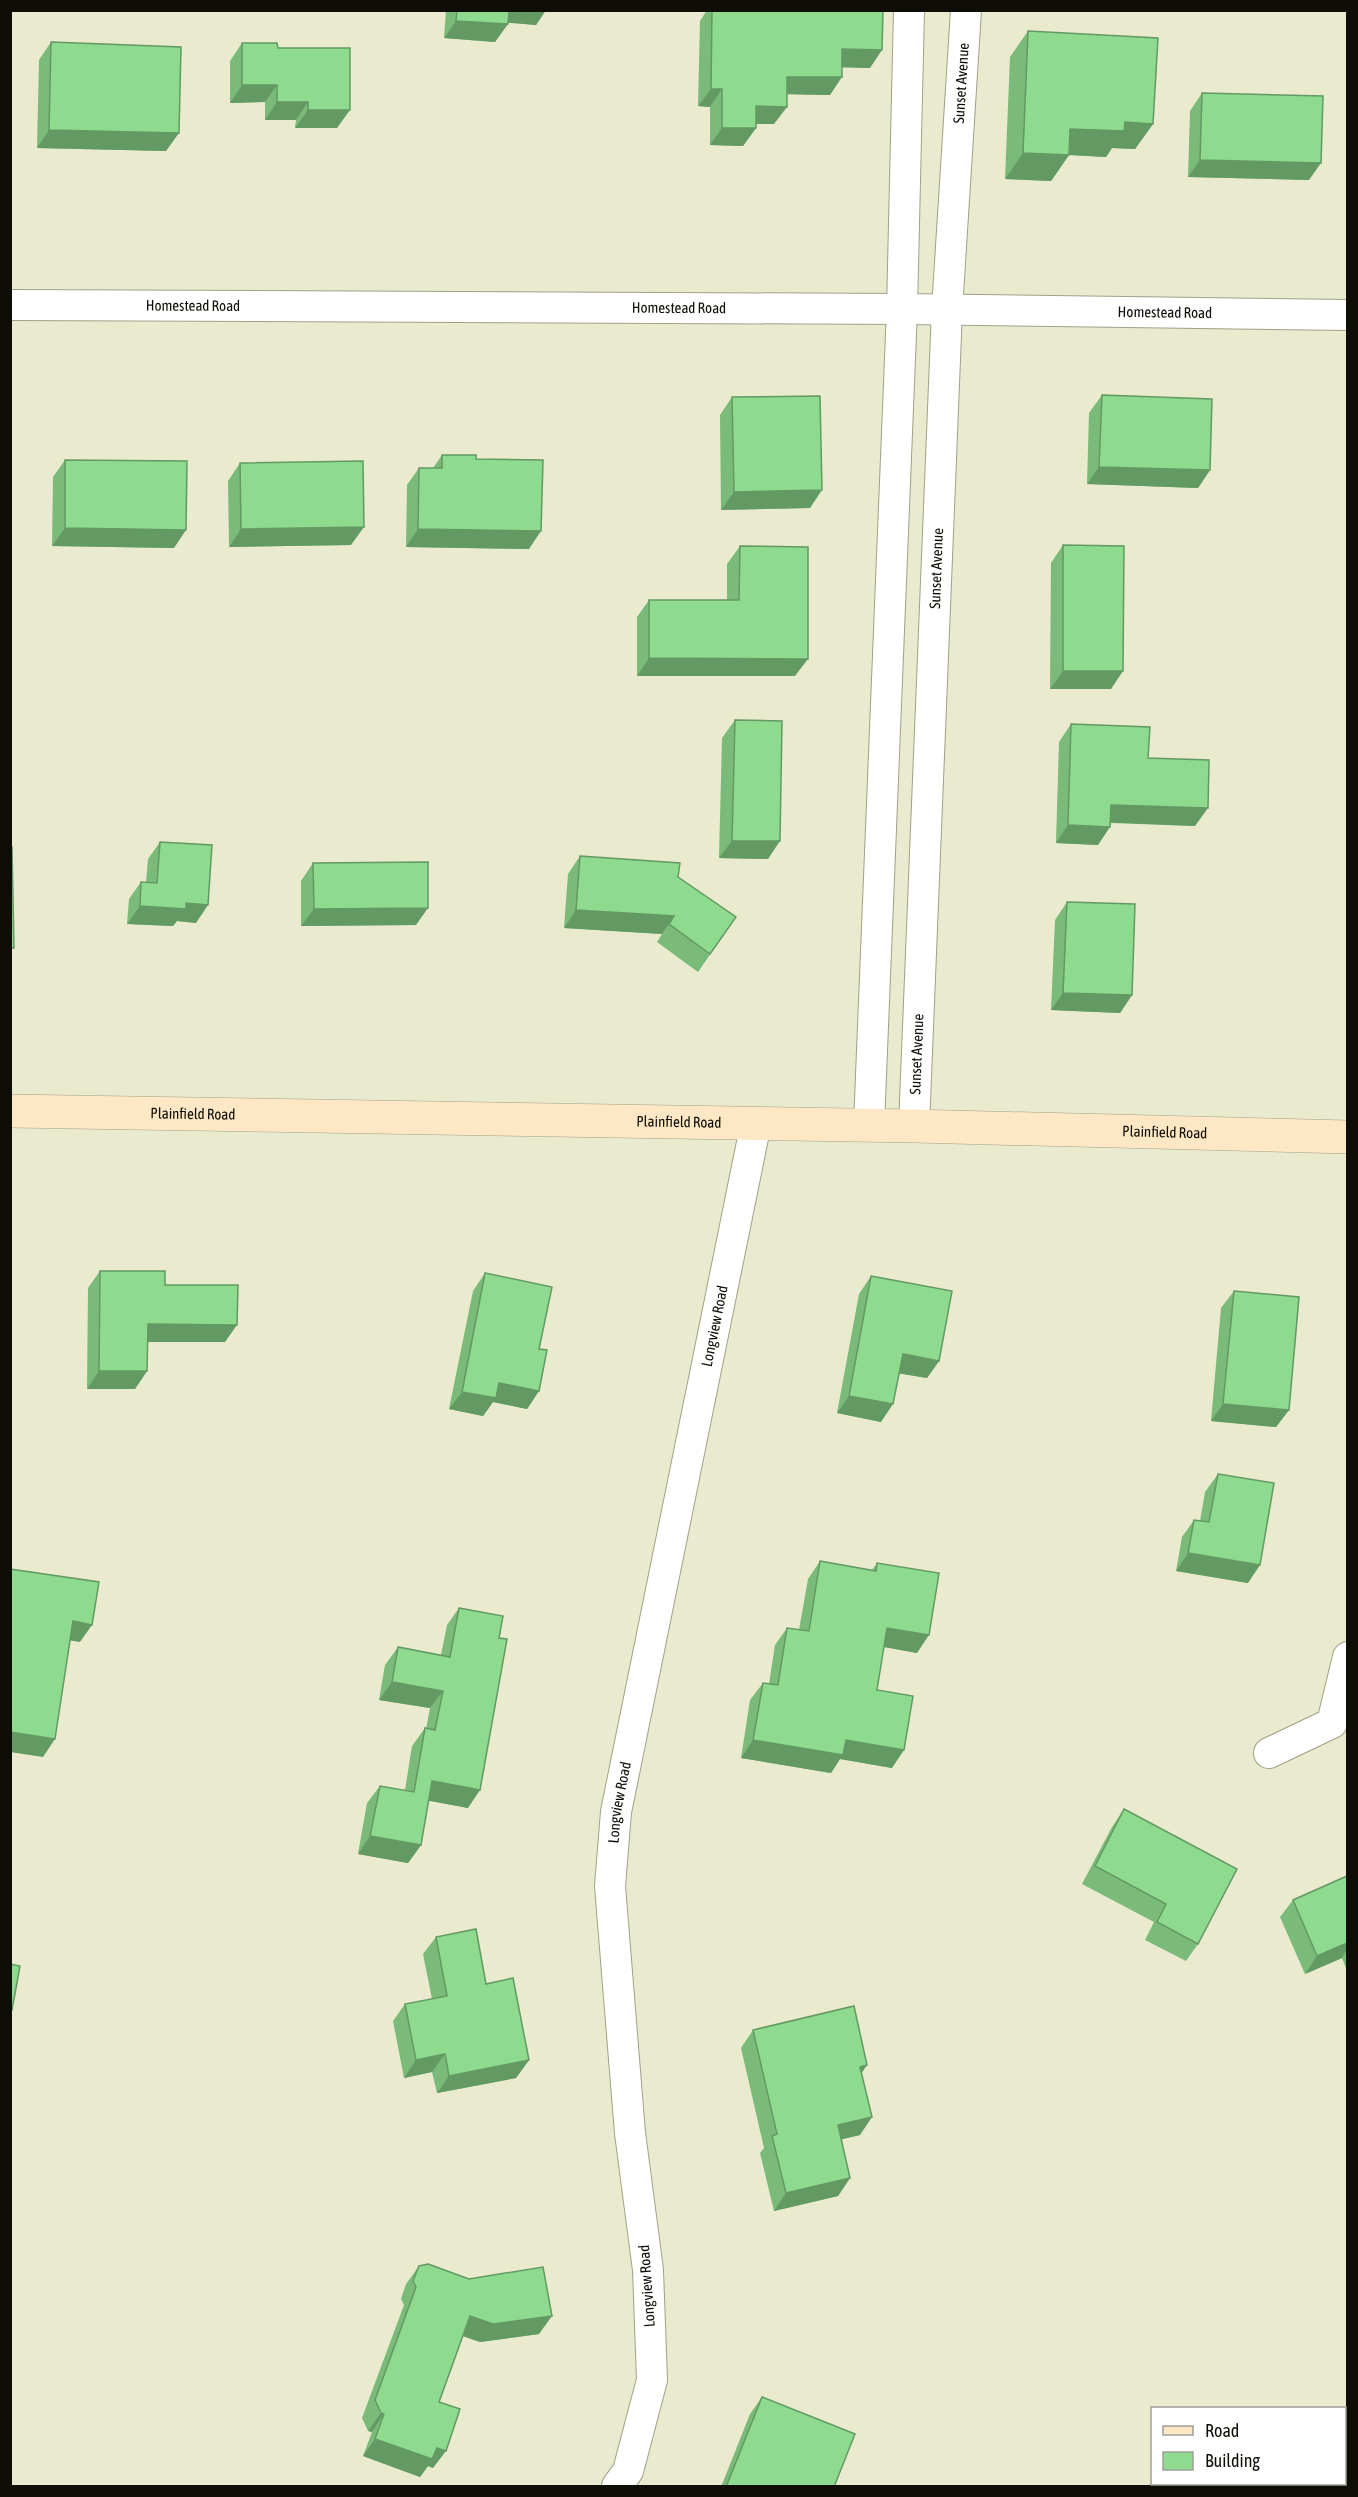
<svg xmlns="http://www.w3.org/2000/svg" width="1358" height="2497" viewBox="0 0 1358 2497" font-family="'Asap Condensed',sans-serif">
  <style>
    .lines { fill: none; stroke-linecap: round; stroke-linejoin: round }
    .street-casing { stroke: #a0a187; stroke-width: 32 }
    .secondary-casing { stroke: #a0a187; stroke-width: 34 }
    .street { stroke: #fff; stroke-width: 30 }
    .secondary { stroke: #fde7c4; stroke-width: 33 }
    .wall { fill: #7abb7a }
    .shaded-wall { fill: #639963 }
    .building { fill: #8eda8e; stroke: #639963; stroke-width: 1.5 }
    .labels { text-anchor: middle; stroke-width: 6; stroke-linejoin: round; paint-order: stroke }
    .street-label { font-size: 15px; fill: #0e0e06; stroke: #fff }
  </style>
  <rect width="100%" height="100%" fill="#e9eace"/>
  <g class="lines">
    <g class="street-casing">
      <g id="street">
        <path id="s1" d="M 10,305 L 902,309 L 1348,315"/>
        <polyline points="869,1125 902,309 909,10"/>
        <path id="s2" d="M 914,1126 L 947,310 L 966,10"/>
        <polyline points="1269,1753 1332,1723 1348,1657"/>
        <path id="s3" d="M 617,2486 L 628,2471 L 652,2380 L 648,2270 L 630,2133 L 610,1886 L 616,1812 L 756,1123"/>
      </g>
    </g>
    <g class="secondary-casing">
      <g id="secondary">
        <path id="s4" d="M 10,1111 L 914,1126 L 1348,1137"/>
      </g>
    </g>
    <use href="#street" class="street"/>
    <use href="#secondary" class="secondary"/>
  </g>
  <g class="wall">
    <polygon points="446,10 546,10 536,25 508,22 495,42 444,38"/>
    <polygon points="707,10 883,10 870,68 842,67 830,95 787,94 774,124 756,124 756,128 743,146 710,145 710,107 698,106 700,21"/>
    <polygon points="1028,31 1153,124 1135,149 1112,148 1106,157 1069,155 1051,181 1005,179 1010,57"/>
    <polygon points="51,42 166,151 37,148 39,60"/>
    <polygon points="242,43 278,48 337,128 295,128 296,120 265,120 265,102 230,103 230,61"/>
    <polygon points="1202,93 1309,180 1188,177 1190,111"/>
    <polygon points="1102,395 1210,470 1198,488 1087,484 1089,413"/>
    <polygon points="732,397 810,508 721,510 720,415"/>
    <polygon points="442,455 476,459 529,549 406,547 407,485 419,468 433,468"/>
    <polygon points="65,460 174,548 52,546 53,477"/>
    <polygon points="240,463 351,545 229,547 228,481"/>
    <polygon points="1063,545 1111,689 1050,689 1051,563"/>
    <polygon points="740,546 795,676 637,676 637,617 649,600 727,600 727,564"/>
    <polygon points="735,720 768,859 719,858 722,738"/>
    <polygon points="1071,724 1148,758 1195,826 1110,823 1098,845 1056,843 1059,742"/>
    <polygon points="160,842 196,923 177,921 173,926 127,924 129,899 141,882 146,882 148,859"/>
    <polygon points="580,856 678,877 736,917 698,972 657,942 662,934 564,928 568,874"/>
    <polygon points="313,863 416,925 301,926 301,881"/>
    <polygon points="1067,902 1132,995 1120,1013 1051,1010 1055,920"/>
    <polygon points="100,1271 165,1285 225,1342 147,1342 147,1371 135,1389 87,1389 88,1288"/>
    <polygon points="485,1273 539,1349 539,1391 527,1409 493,1402 483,1416 449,1409 473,1291"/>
    <polygon points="871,1276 939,1361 927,1378 899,1373 881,1422 837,1413 859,1294"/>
    <polygon points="1234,1291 1289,1410 1276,1427 1211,1421 1221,1308"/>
    <polygon points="1218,1474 1248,1583 1176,1571 1182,1537 1194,1520 1200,1521 1205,1492"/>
    <polygon points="820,1561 872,1570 877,1563 917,1653 883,1647 877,1690 892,1768 840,1759 831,1773 741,1758 750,1700 763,1683 769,1684 775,1645 787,1628 799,1630 808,1579"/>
    <polygon points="459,1608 468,1808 428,1800 421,1845 408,1863 358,1854 367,1803 380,1786 405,1790 412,1746 425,1728 426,1729 430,1708 379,1700 385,1665 398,1647 441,1655 447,1625"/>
    <polygon points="1124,1809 1198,1944 1186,1961 1145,1940 1154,1922 1082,1884 1112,1827"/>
    <polygon points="1347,1876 1347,1971 1342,1958 1305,1974 1280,1917 1293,1900"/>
    <polygon points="436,1937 486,1984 529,2060 516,2078 437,2093 432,2072 404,2078 393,2021 405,2004 432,1999 423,1954"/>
    <polygon points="753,2030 862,2073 860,2135 841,2139 850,2178 838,2196 774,2211 760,2153 764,2148 741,2048"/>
    <polygon points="419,2266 539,2334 480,2342 463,2336 439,2402 433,2468 428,2466 420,2477 363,2456 372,2432 368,2431 362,2418 404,2305 401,2299 406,2284"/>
    <polygon points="762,2397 834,2487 721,2487 750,2414"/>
    <polygon points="1304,2484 1344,2484 1347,2487 1303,2487"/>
  </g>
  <g class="shaded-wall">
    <polygon points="505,10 546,10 536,25 497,22"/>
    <polygon points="456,21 508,24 495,42 444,38"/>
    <polygon points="842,49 882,50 870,68 830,67"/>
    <polygon points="787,77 842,77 830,95 775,94"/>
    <polygon points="242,85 277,85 265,102 230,103"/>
    <polygon points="711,89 722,89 710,107 698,106"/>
    <polygon points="277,102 308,102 296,120 265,120"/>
    <polygon points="756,106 787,107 774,124 744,124"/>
    <polygon points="308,110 350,110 337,128 295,128"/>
    <polygon points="1125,122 1153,124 1135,149 1112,148 1106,157 1052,154 1070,129"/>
    <polygon points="722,128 756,128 743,146 710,145"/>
    <polygon points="49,130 179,133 166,151 37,148"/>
    <polygon points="1023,153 1069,155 1051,181 1005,179"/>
    <polygon points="1200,160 1321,163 1309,180 1188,177"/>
    <polygon points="1099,467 1210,470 1198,488 1087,484"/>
    <polygon points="822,490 810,508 721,510 734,492"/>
    <polygon points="364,527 351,545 229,547 241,529"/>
    <polygon points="65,528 186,530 174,548 52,546"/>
    <polygon points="418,529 541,531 529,549 406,547"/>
    <polygon points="649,658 808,659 795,676 637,676"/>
    <polygon points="1063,671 1123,671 1111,689 1050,689"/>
    <polygon points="1111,805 1208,808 1195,826 1099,822"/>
    <polygon points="1068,825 1110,827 1098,845 1056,843"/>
    <polygon points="732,841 780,841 768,859 719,858"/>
    <polygon points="186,903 208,905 196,923 177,921 173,926 127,924 140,906"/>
    <polygon points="428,908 416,925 301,926 314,909"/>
    <polygon points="576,910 674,916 662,934 564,928"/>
    <polygon points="1063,993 1132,995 1120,1013 1051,1010"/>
    <polygon points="148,1324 237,1325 225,1342 135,1342"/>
    <polygon points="903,1354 939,1361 927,1378 890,1372"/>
    <polygon points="99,1371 147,1371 135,1389 87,1389"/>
    <polygon points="499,1383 539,1391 527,1409 493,1402 483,1416 449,1409 462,1392"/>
    <polygon points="849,1396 893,1404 881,1422 837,1413"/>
    <polygon points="1223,1404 1289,1410 1276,1427 1211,1421"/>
    <polygon points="1188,1553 1260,1565 1248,1583 1176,1571"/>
    <polygon points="73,1621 92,1625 80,1642 61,1639"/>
    <polygon points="887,1628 929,1635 917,1653 874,1645"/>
    <polygon points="392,1682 443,1691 430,1708 379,1700"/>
    <polygon points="10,1732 55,1739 43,1757 10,1752"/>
    <polygon points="753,1740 846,1740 904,1750 892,1768 840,1759 831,1773 741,1758"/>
    <polygon points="432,1781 480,1790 468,1808 419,1799"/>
    <polygon points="370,1836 421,1845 408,1863 358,1854"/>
    <polygon points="1347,1943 1347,1949 1342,1958 1305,1974 1317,1956"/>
    <polygon points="445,2054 432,2072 404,2078 416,2060"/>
    <polygon points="529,2060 516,2078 437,2093 449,2076"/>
    <polygon points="867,2065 855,2083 860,2067"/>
    <polygon points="872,2117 860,2135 826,2143 838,2125"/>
    <polygon points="850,2178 838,2196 774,2211 786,2193"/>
    <polygon points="470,2316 552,2316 539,2334 480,2342 457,2334"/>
    <polygon points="381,2413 384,2414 372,2432 368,2431"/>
    <polygon points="375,2439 437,2448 446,2451 433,2468 428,2466 420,2477 363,2456"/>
  </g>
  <g class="building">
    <polygon points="457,10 509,10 508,24 456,21"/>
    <polygon points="712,10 883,10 882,50 842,49 842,77 787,77 787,107 756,106 756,128 722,128 722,89 711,89"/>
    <polygon points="1028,31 1158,38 1153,124 1125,122 1124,131 1070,129 1069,155 1023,153"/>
    <polygon points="51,42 181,47 179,133 49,130"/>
    <polygon points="242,43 277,43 278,48 350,48 350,110 308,110 308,102 277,102 277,85 242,85"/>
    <polygon points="1202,93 1323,96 1321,163 1200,160"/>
    <polygon points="1102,395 1212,399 1210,470 1099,467"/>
    <polygon points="820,396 822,490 734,492 732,397"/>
    <polygon points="442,455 476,455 476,459 543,460 541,531 418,529 419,468 442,468"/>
    <polygon points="65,460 187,461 186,530 65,528"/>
    <polygon points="363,461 364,527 241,529 240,463"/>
    <polygon points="1063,545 1124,546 1123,671 1063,671"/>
    <polygon points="740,546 808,547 808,659 649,658 649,600 739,600"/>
    <polygon points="735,720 782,721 780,841 732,841"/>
    <polygon points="1071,724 1150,727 1148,758 1209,760 1208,808 1111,805 1110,827 1068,825"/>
    <polygon points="160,842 212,845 208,905 186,903 186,909 140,906 141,882 157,883"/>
    <polygon points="10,847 12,847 14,948 10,948"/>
    <polygon points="580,856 680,863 678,877 736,917 710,954 669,924 674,916 576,910"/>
    <polygon points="428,862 428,908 314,909 313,863"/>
    <polygon points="1067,902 1135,904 1132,995 1063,993"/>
    <polygon points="100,1271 165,1271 165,1285 238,1285 237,1325 148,1324 147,1371 99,1371"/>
    <polygon points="485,1273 552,1287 539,1349 547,1350 539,1391 499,1383 496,1398 462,1392"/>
    <polygon points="871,1276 952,1291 939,1361 903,1354 893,1404 849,1396"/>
    <polygon points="1234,1291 1299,1297 1289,1410 1223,1404"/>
    <polygon points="1218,1474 1274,1483 1260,1565 1188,1553 1194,1520 1209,1522"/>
    <polygon points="820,1561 876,1571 877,1563 939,1573 929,1635 887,1628 877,1690 913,1696 904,1750 846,1740 843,1755 753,1740 763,1683 778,1685 787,1628 809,1631"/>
    <polygon points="10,1569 99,1582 92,1625 73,1621 55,1739 10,1732"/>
    <polygon points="459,1608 503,1616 499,1638 507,1639 480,1790 432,1781 421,1845 370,1836 380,1786 414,1792 425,1728 435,1730 443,1691 392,1682 398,1647 450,1657"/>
    <polygon points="1124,1809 1237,1869 1198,1944 1157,1922 1166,1904 1095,1866"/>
    <polygon points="1347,1876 1347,1943 1317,1956 1293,1900"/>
    <polygon points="476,1929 486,1984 513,1978 529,2060 449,2076 445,2054 416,2060 405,2004 447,1996 436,1937"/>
    <polygon points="10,1964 20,1966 12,2010 10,2010"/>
    <polygon points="854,2006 867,2065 860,2067 872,2117 838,2125 850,2178 786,2193 772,2136 777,2134 753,2030"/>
    <polygon points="428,2264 469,2279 543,2267 552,2316 493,2324 470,2316 439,2402 460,2409 446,2451 437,2448 432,2459 375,2439 384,2414 381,2413 375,2400 416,2287 413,2281 419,2266"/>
    <polygon points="762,2397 855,2434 834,2487 726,2487"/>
    <polygon points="1344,2447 1347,2447 1347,2487 1314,2487 1314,2484 1344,2484"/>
  </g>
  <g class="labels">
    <g class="street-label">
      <text dy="5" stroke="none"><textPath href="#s2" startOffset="1044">Sunset Avenue</textPath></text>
      <text dy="5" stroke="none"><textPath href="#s1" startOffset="183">Homestead Road</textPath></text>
      <text dy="5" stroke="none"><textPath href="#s1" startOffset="669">Homestead Road</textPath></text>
      <text dy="5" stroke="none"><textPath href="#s1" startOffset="1155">Homestead Road</textPath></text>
      <text dy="5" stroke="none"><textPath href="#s2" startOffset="558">Sunset Avenue</textPath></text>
      <text dy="5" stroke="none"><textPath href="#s2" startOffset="72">Sunset Avenue</textPath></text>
      <text dy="5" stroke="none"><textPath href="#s4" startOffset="183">Plainfield Road</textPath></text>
      <text dy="5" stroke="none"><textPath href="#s4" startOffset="669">Plainfield Road</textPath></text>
      <text dy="5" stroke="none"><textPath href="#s4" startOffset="1155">Plainfield Road</textPath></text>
      <text dy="5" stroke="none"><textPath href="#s3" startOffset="1179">Longview Road</textPath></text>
      <text dy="5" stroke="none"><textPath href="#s3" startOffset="693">Longview Road</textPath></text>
      <text transform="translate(647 2286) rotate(-94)" y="5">Longview Road</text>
    </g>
  </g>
  <rect width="1358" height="2497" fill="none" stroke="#0e0e06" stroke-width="24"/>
  <rect x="1151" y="2407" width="195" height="78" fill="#ffffff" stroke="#9f9f9b" stroke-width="1.5"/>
  <rect x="1163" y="2426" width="30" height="9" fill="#fde7c4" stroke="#9f9f9b" stroke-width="1.5"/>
  <text x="1205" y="2437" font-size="18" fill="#0e0e06">Road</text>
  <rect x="1163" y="2452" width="30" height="18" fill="#8eda8e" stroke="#9f9f9b" stroke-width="1.5"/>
  <text x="1205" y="2467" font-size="18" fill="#0e0e06">Building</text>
</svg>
